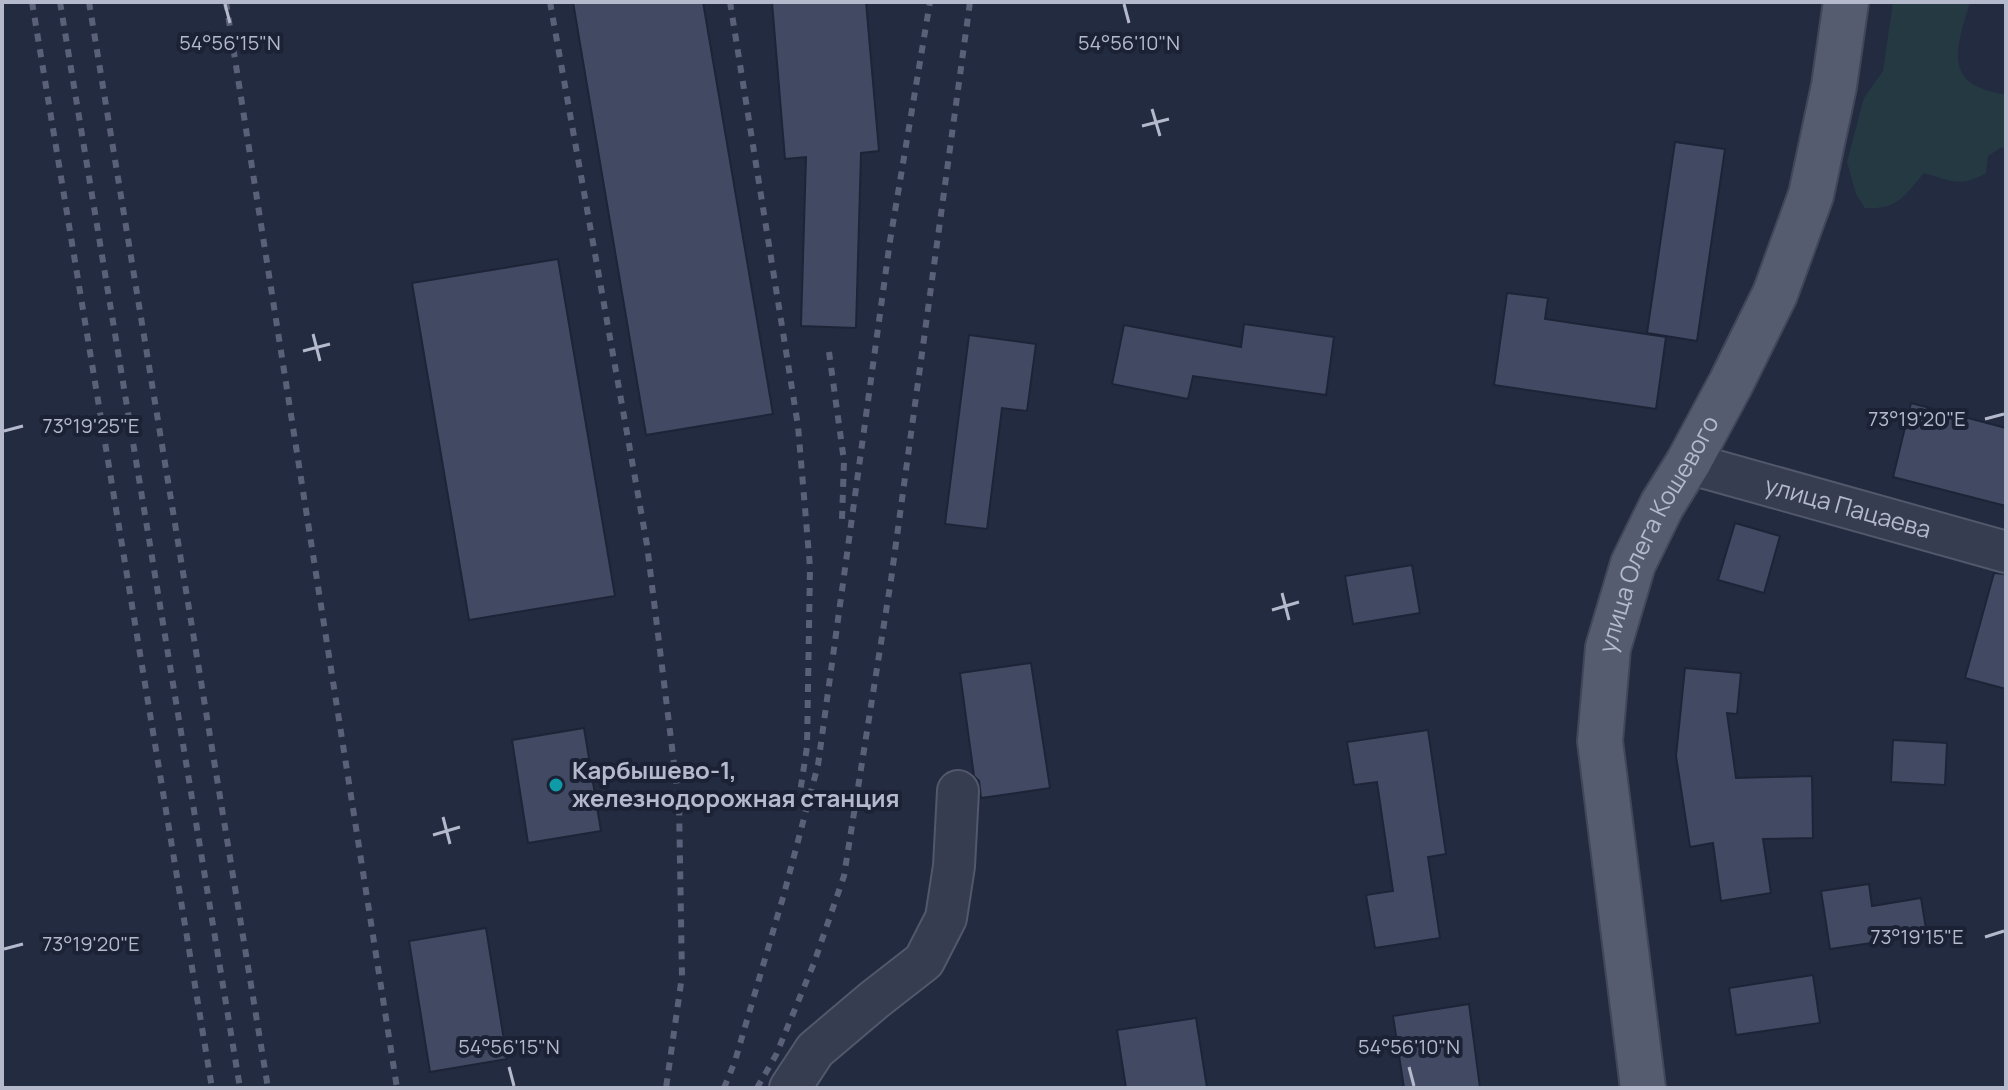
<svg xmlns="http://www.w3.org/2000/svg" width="2008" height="1090" viewBox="0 0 2008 1090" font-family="Manrope,sans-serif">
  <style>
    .green { fill: #253942 }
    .building { fill: #424a63; stroke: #1e2437; stroke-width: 2 }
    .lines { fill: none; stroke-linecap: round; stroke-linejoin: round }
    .minor-casing { stroke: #52586b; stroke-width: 44 }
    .primary-casing { stroke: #414659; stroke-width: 48 }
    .minor { stroke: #373d50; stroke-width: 40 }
    .primary { stroke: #555c70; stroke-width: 44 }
    .rail { stroke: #596078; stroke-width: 6; stroke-dasharray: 8 8; stroke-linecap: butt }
    .ticks { fill: none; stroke: #b4b9cb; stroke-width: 3 }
    .culture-dot { fill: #0f9aa8; stroke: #1c2235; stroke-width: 3 }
    .labels { text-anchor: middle; stroke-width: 8; stroke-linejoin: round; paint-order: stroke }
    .street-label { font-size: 24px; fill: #b4b9cb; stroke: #1c2235 }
    .poi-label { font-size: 24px; font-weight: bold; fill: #b4b9cb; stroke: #1c2235; text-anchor: start }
    .ticks-label { font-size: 20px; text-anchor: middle; fill: #b4b9cb; stroke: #1c2235; stroke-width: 8; stroke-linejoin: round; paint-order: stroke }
  </style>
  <rect width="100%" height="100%" fill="#232b41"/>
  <path class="green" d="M 1893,2 L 1970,2 C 1962,31 1943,74 1981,88 C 1989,92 1998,93 2006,95 L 2006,151 L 2002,147 L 1988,156 L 1986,173 C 1960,188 1951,181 1924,173 C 1904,196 1898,210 1865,208 L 1856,194 L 1847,162 L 1864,98 L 1883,71 Z"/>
  <g class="building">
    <polygon points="573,2 703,2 773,414 646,435"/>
    <polygon points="772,2 866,2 879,151 861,153 856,328 801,326 806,157 785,159"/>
    <polygon points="1675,142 1725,149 1697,341 1647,333"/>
    <polygon points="558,259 615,596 469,620 412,283"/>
    <polygon points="1507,293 1548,298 1545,319 1666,337 1656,409 1494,385"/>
    <polygon points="1244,324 1334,337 1326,395 1193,376 1188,399 1112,384 1124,325 1241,347"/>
    <polygon points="969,335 1036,344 1027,411 1002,408 987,529 945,524"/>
    <polygon points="1911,403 2006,428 2006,506 1893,477"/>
    <polygon points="1735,523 1780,536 1764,593 1718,580"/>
    <polygon points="1412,565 1420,613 1353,624 1345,576"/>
    <polygon points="1994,573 2006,574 2006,689 1965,678"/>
    <polygon points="1031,663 1050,788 981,798 979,781 974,776 960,673"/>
    <polygon points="1685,668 1741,673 1737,714 1727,713 1736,778 1812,776 1813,838 1763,839 1771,893 1721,901 1713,843 1690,847 1676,756"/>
    <polygon points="584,728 601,831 528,843 512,740"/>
    <polygon points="1428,730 1446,854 1428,857 1440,938 1375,948 1366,895 1393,891 1377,782 1354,785 1347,742"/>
    <polygon points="1893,740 1947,743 1945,785 1891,782"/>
    <polygon points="1869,884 1872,906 1921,898 1927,935 1830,949 1821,891"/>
    <polygon points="486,928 507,1059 430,1072 409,941"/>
    <polygon points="1813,975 1820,1023 1736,1035 1729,988"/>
    <polygon points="1469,1004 1480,1088 1404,1088 1393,1016"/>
    <polygon points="1196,1018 1207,1088 1126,1088 1117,1030"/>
  </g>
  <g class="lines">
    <g class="minor-casing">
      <g id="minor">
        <path id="s1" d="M 1688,463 L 2006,552"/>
        <polyline points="790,1088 815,1050 874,1000 924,961 946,918 954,866 958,791"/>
      </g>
    </g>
    <g class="primary-casing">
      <g id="primary">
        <path id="s2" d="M 1643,1088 L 1600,741 L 1608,648 L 1633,564 L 1662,505 L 1688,463 L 1731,383 L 1775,294 L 1811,195 L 1834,86 L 1846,2"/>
      </g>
    </g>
    <use href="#minor" class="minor"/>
    <use href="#primary" class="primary"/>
    <g class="rail">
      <polyline points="32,2 212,1088"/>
      <polyline points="60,2 240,1088"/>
      <polyline points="89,2 268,1088"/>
      <polyline points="226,2 397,1088"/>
      <polyline points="550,2 647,545 679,804 682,976 666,1088"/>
      <polyline points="730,2 798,426 810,567 807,747 799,799"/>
      <polyline points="829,352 844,461 842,519"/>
      <polyline points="724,1088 735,1061 784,894 818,765 890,241 930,2"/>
      <polyline points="757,1088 776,1055 814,963 844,876 891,580 970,2"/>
    </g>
  </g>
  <path class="ticks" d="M 225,4 L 230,23M 1124,4 L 1129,23M 1152,109 L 1160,136M 1142,126 L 1169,119M 313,334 L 320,361M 303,351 L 330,344M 1985,419 L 2004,414M 4,431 L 23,426M 1282,593 L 1289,620M 1272,610 L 1299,602M 443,817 L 450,844M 433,835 L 460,827M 1985,937 L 2004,931M 4,949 L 23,944M 509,1067 L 514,1086M 1409,1067 L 1414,1086"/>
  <circle class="culture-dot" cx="556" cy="785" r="8"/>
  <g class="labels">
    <g class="street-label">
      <text dy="8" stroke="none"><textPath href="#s1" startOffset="166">улица Пацаева</textPath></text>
      <text dy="8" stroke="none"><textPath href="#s2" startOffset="568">улица Олега Кошевого</textPath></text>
    </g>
    <g class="poi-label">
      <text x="572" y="779">Карбышево-1,<tspan x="572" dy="28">железнодорожная станция</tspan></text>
    </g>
  </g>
  <g class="ticks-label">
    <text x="230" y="50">54°56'15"N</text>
    <text x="1129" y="50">54°56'10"N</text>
    <text x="1917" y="426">73°19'20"E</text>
    <text x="91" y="433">73°19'25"E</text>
    <text x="1917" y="944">73°19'15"E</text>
    <text x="91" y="951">73°19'20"E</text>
    <text x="509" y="1054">54°56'15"N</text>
    <text x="1409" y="1054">54°56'10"N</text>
  </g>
  <rect width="2008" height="1090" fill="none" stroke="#b4b9cb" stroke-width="8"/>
</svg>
